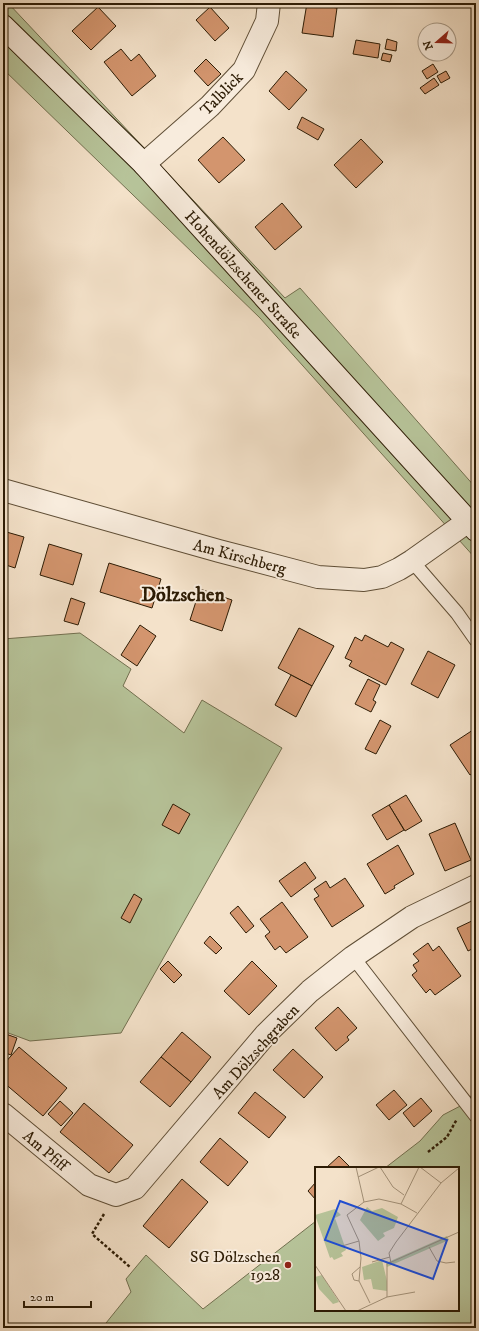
<svg xmlns="http://www.w3.org/2000/svg" width="479" height="1331" viewBox="0 0 479 1331" font-family="'IM FELL DW Pica',serif">
  <style>
    .green { fill: #b7c49a; stroke: #727050 }
    .building { fill: #d3956e; stroke: #2d1c05 }
    .lines { fill: none; stroke-linecap: round; stroke-linejoin: round }
    .lane-casing { stroke: #5f4e36; stroke-width: 15 }
    .street-casing { stroke: #5f4e36; stroke-width: 24 }
    .secondary-casing { stroke: #2d1c05; stroke-width: 24 }
    .path { stroke: #2d1c05; stroke-width: 2.5; stroke-dasharray: 3 2; stroke-linecap: butt }
    .lane { stroke: #f8ecdd; stroke-width: 13 }
    .street { stroke: #f8ecdd; stroke-width: 22 }
    .secondary { stroke: #f8ecdd; stroke-width: 22 }
    .poi-dot { fill: #8f2418; stroke: #f8ecdd; stroke-width: 1.5 }
    .labels { text-anchor: middle; stroke-width: 4; stroke-linejoin: round; paint-order: stroke }
    .street-label { font-size: 16px; fill: #2d1c05; stroke: #f8ecdd }
    .poi-label { font-size: 16px; fill: #2d1c05; stroke: #f8ecdd; text-anchor: end }
    .district-label { font-size: 20px; font-weight: bold; fill: #2d1c05; stroke: #f8ecdd }
    .inset-road { fill: none; stroke: #a4937b; stroke-width: 1 }
    .view { fill: #1d4ed8; fill-opacity: 0.15; stroke: #1d4ed8; stroke-width: 2 }
    .inset-edge { fill: none; stroke: #2d1c05; stroke-width: 2 }
  </style>
  <rect width="100%" height="100%" fill="#f4e2ca"/>
  <filter id="stains"><feTurbulence type="fractalNoise" baseFrequency=".005" numOctaves="4"/><feColorMatrix values="0 0 0 0 .2 0 0 0 0 .09 0 0 0 0 .02 0 0 0 .5 -.17"/></filter>
  <radialGradient id="worn" r=".72"><stop offset=".6" stop-color="#630" stop-opacity="0"/><stop offset="1" stop-color="#630" stop-opacity=".3"/></radialGradient>
  <g class="green">
    <polygon points="3,3 8,3 285,298 300,288 476,488 476,559 260,318 3,69"/>
    <polygon points="80,633 131,669 123,686 184,733 202,700 282,748 121,1033 30,1041 3,1031 3,639"/>
    <polygon points="476,1089 476,1328 102,1328 131,1292 126,1279 146,1255 203,1309 316,1221 316,1310 458,1310 458,1168 385,1168 420,1141 443,1115 466,1103"/>
  </g>
  <g class="building">
    <polygon points="307,3 337,8 333,37 302,33"/>
    <polygon points="98,7 116,26 91,50 72,31"/>
    <polygon points="210,7 229,28 215,41 196,20"/>
    <polygon points="387,39 397,42 396,51 385,49"/>
    <polygon points="356,40 380,44 378,58 353,54"/>
    <polygon points="121,49 131,61 139,54 156,76 132,96 104,62"/>
    <polygon points="383,53 392,55 390,62 381,60"/>
    <polygon points="206,59 221,74 208,86 194,71"/>
    <polygon points="433,64 438,72 427,79 422,71"/>
    <polygon points="286,71 307,90 289,110 269,91"/>
    <polygon points="446,71 450,78 441,83 437,76"/>
    <polygon points="434,78 439,85 425,94 420,88"/>
    <polygon points="302,117 324,129 318,140 297,128"/>
    <polygon points="223,137 245,160 219,183 198,160"/>
    <polygon points="361,139 383,162 356,188 334,165"/>
    <polygon points="282,203 302,227 275,250 255,227"/>
    <polygon points="3,531 24,537 15,568 3,564"/>
    <polygon points="49,544 82,554 73,585 40,575"/>
    <polygon points="109,563 161,579 152,608 100,592"/>
    <polygon points="200,589 232,600 222,631 190,620"/>
    <polygon points="71,598 85,603 78,625 64,621"/>
    <polygon points="140,625 156,636 137,666 121,655"/>
    <polygon points="299,628 334,646 312,686 278,668"/>
    <polygon points="365,635 388,647 391,642 404,649 386,685 349,666 352,661 345,658 355,637 362,641"/>
    <polygon points="428,651 455,665 438,698 411,684"/>
    <polygon points="291,675 312,686 296,717 275,705"/>
    <polygon points="368,679 380,685 373,700 376,702 371,712 355,704"/>
    <polygon points="380,720 391,726 376,754 365,749"/>
    <polygon points="476,728 476,771 470,775 450,745"/>
    <polygon points="406,795 422,821 405,831 389,805"/>
    <polygon points="173,804 190,814 179,834 162,825"/>
    <polygon points="389,805 404,830 387,840 372,815"/>
    <polygon points="455,823 471,860 445,871 429,834"/>
    <polygon points="398,845 414,874 394,886 395,888 385,894 367,864"/>
    <polygon points="305,862 316,878 291,897 279,881"/>
    <polygon points="345,878 364,906 332,927 314,899 319,896 314,889 326,881 330,888"/>
    <polygon points="134,894 142,899 130,923 121,918"/>
    <polygon points="282,902 308,937 286,953 280,946 275,950 265,936 270,932 260,919"/>
    <polygon points="238,906 254,926 246,933 230,913"/>
    <polygon points="476,919 476,947 468,951 457,928"/>
    <polygon points="210,936 222,948 216,954 204,943"/>
    <polygon points="428,943 433,951 439,946 461,976 435,995 430,989 426,993 412,975 417,971 413,965 419,961 413,954"/>
    <polygon points="168,961 182,975 174,983 160,969"/>
    <polygon points="252,961 277,986 249,1015 224,991"/>
    <polygon points="338,1007 357,1028 347,1037 349,1040 336,1051 315,1028"/>
    <polygon points="182,1032 211,1057 191,1082 161,1057"/>
    <polygon points="3,1033 17,1038 11,1055 3,1052"/>
    <polygon points="19,1047 67,1088 43,1116 3,1082 3,1065"/>
    <polygon points="293,1049 323,1077 304,1098 273,1070"/>
    <polygon points="161,1057 191,1082 170,1107 140,1082"/>
    <polygon points="394,1090 407,1105 389,1120 376,1105"/>
    <polygon points="255,1092 286,1117 269,1138 238,1113"/>
    <polygon points="421,1098 432,1111 414,1127 403,1113"/>
    <polygon points="60,1101 73,1113 61,1126 48,1114"/>
    <polygon points="84,1103 133,1145 109,1173 60,1132"/>
    <polygon points="220,1138 248,1162 228,1186 200,1162"/>
    <polygon points="339,1156 351,1168 326,1168"/>
    <polygon points="182,1179 208,1202 169,1248 143,1226"/>
    <polygon points="316,1182 316,1200 308,1191"/>
  </g>
  <g class="lines">
    <g class="lane-casing">
      <g id="lane">
        <polyline points="412,561 457,613 476,640"/>
        <polyline points="353,957 476,1116"/>
      </g>
    </g>
    <g class="street-casing">
      <g id="street">
        <polyline points="144,164 210,106 244,70 267,21 269,3"/>
        <polyline points="3,490 219,551 318,577 364,580 382,577 399,569 412,561 467,522"/>
        <polyline points="3,1114 89,1185 116,1195 135,1188 266,1034 310,991 353,957 412,917 476,886"/>
      </g>
    </g>
    <g class="secondary-casing">
      <polyline id="secondary" points="3,26 144,164 476,530"/>
    </g>
    <g class="path">
      <polyline points="428,1152 447,1137 457,1119"/>
      <polyline points="104,1214 92,1234 130,1267"/>
    </g>
    <use href="#lane" class="lane"/>
    <use href="#street" class="street"/>
    <use href="#secondary" class="secondary"/>
  </g>
  <circle class="poi-dot" cx="288" cy="1265" r="4"/>
  <g class="labels">
    <g class="street-label">
      <text transform="translate(221 93) rotate(-46)" y="6">Talblick</text>
      <text transform="translate(244 274) rotate(48)" y="6">Hohendölzschener Straße</text>
      <text transform="translate(240 556) rotate(15)" y="6">Am Kirschberg</text>
      <text transform="translate(255 1051) rotate(-48)" y="6">Am Dölzschgraben</text>
      <text transform="translate(46 1150) rotate(40)" y="6">Am Pfiff</text>
    </g>
    <g class="poi-label">
      <text x="280" y="1262">SG Dölzschen<tspan x="280" dy="18">1928</tspan></text>
    </g>
    <g class="district-label">
      <text x="183" y="601">Dölzschen</text>
    </g>
  </g>
  <g transform="translate(315 1167)">
    <rect width="144" height="144" fill="#f4e2ca"/>
    <path d="M 52,40 L 57,44 L 67,41 L 83,50 L 79,61 L 68,66 L 70,69 L 63,74 L 45,53 ZM 20,42 L 26,48 L 20,51 L 31,83 L 26,86 L 28,89 L 19,93 L 17,90 L 15,91 L 0,48 ZM 132,69 L 134,73 L 72,100 L 71,96 ZM 67,93 L 72,114 L 72,124 L 58,122 L 56,112 L 49,113 L 47,100 ZM 7,108 L 24,135 L 18,137 L 4,122 L 0,110 Z" fill="#b7c49a"/>
    <path class="inset-road" d="M 41,0 L 49,35M 65,0 L 78,20 L 89,28M 105,0 L 126,16M 43,10 L 64,0M 86,37 L 104,0M 27,79 L 44,74M 114,80 L 122,94 L 131,96 L 140,95M 57,95 L 75,90M 76,96 L 74,86 L 81,75 L 126,16 L 144,1M 0,98 L 31,144M 44,114 L 39,113 L 37,107 L 45,100M 72,130 L 100,125M 55,136 L 44,114 L 46,91 L 44,74 L 32,48 L 49,35 L 64,32 L 86,37 L 102,46M 42,144 L 72,130 L 72,97 L 144,65"/>
    <path class="view" d="M 25,34 L 132,73 L 118,112 L 10,73 Z"/>
    <rect width="144" height="144" class="inset-edge"/>
  </g>
  <rect width="479" height="1331" fill="none" stroke="#f4e2ca" stroke-width="16"/>
  <rect x="4" y="4" width="471" height="1323" fill="none" stroke="#2d1c05" stroke-width="2"/>
  <rect x="8" y="8" width="463" height="1315" fill="none" stroke="#2d1c05"/>
  <g transform="translate(437 42) rotate(250)"><circle r="19" fill="#f8ecdd" stroke="#a79987"/>
  <path d="M0-3L7 15L0 10L-7 15Z" fill="#8f2418"/>
  <text y="-6" font-size="11" font-weight="bold" text-anchor="middle" fill="#2d1c05">N</text>
  </g>
  <path d="M24 1301v6h67v-6" fill="none" stroke="#2d1c05" stroke-width="2"/>
  <text x="30" y="1301" font-size="12" fill="#2d1c05" stroke="#f8ecdd" stroke-width="3" paint-order="stroke">20 m</text>
  <rect width="100%" height="100%" filter="url(#stains)"/>
  <rect width="100%" height="100%" fill="url(#worn)"/>
</svg>
